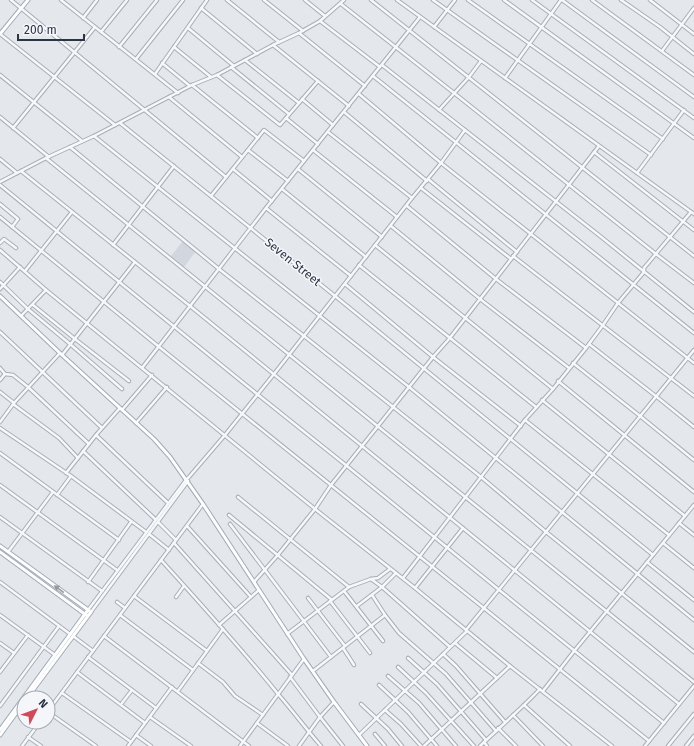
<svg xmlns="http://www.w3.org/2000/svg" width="694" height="746" viewBox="0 0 694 746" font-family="'Fira Sans',sans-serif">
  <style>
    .built { fill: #d2d6de }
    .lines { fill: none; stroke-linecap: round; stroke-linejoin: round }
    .minor-casing { stroke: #a9aeb7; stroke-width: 4.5 }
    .major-casing { stroke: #a3abb8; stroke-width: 5 }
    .minor { stroke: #f7f8fa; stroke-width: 2.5 }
    .major { stroke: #fff; stroke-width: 3 }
    .oneway { fill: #959aa2 }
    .labels { text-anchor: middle; stroke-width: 3; stroke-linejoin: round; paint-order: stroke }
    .street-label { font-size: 12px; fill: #2b3445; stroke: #f4f6f9 }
  </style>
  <rect width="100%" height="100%" fill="#e4e7ec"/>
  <polygon class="built" points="183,241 196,251 184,267 171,256"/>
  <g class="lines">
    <g class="minor-casing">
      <g id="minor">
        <polyline points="11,0 226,177"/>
        <polyline points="61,0 178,93"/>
        <polyline points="227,0 279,42"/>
        <polyline points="264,0 303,31"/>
        <polyline points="305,0 325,16"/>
        <polyline points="371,0 694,256"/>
        <polyline points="397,0 694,214"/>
        <polyline points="433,0 651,155"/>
        <polyline points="468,0 663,139"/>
        <polyline points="504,0 694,138"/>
        <polyline points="532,0 694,118"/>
        <polyline points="562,0 694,97"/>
        <polyline points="592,0 694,75"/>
        <polyline points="621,0 660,27 694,54"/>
        <polyline points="650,0 694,34"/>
        <polyline points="341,4 454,93 656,254 694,283"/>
        <polyline points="201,8 257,54"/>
        <polyline points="83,18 97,0"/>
        <polyline points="320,21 380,67"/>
        <polyline points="434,27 455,0"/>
        <polyline points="188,28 234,66"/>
        <polyline points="101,32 127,0"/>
        <polyline points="299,33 365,86"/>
        <polyline points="0,34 115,125"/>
        <polyline points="273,45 349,106"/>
        <polyline points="119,47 157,0"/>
        <polyline points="174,47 211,77"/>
        <polyline points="662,51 694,8"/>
        <polyline points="136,59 183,0"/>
        <polyline points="245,60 299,103"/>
        <polyline points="162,63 190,86"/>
        <polyline points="382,65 600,236 694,312"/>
        <polyline points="231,67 289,114"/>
        <polyline points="155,74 207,0"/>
        <polyline points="0,75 82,141"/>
        <polyline points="217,75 280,125 318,81"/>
        <polyline points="373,76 694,333"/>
        <polyline points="505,78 561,0"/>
        <polyline points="192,85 258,138"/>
        <polyline points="359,94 441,163 694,363"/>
        <polyline points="169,97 242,157"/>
        <polyline points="302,99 333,125"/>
        <polyline points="439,110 469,77 481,61"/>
        <polyline points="344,112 427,181"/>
        <polyline points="0,117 49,157"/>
        <polyline points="286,118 318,144"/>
        <polyline points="120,123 335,296 653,555"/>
        <polyline points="13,128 95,27"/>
        <polyline points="328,132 412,198"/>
        <polyline points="94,136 409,387 694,620"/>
        <polyline points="70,147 219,269 304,336 481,477 545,531 694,652"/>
        <polyline points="248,150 288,181"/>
        <polyline points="313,150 397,217"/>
        <polyline points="594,152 694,230"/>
        <polyline points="46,158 694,682"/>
        <polyline points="0,159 17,173"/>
        <polyline points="233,169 272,201"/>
        <polyline points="298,169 382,237"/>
        <polyline points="21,171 190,306 679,704"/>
        <polyline points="637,173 684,110"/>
        <polyline points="428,179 517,252"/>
        <polyline points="0,182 46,158 94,136 192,85 217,75 273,45 299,33 320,21 344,0"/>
        <polyline points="0,185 257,394 347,466 498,589 664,723"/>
        <polyline points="421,188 511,259"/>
        <polyline points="282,189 366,257"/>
        <polyline points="211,196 264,130 304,161"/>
        <polyline points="0,204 18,219 12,227"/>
        <polyline points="407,206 496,279 586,348"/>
        <polyline points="266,208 351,276"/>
        <polyline points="0,217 158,346 649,741"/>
        <polyline points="391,226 480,299 569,368"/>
        <polyline points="0,243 4,239 16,248"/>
        <polyline points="113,245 174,166"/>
        <polyline points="375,245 553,389"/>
        <polyline points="0,250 46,290 315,509 415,588 510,666 612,746"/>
        <polyline points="513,256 694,396"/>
        <polyline points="359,265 536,407"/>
        <polyline points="25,271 72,212"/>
        <polyline points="0,282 28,309 70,344 122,389"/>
        <polyline points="345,284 433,357 521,426"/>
        <polyline points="0,289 20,267"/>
        <polyline points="33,305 75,339 129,381"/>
        <polyline points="21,316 46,290"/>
        <polyline points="0,332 102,428"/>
        <polyline points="589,344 657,397 694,427"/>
        <polyline points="62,355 135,262"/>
        <polyline points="573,363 640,416 694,460"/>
        <polyline points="0,368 5,374 13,375 28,387 89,444"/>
        <polyline points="142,368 266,208 420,17"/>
        <polyline points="0,380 5,374"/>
        <polyline points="558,381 694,492"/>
        <polyline points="0,392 14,403"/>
        <polyline points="542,400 685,516"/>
        <polyline points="13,404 59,438 78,458"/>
        <polyline points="122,410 152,375"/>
        <polyline points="525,420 669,535"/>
        <polyline points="0,422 14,403 60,353"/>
        <polyline points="136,423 167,387"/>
        <polyline points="0,428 71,476 146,532"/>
        <polyline points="96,435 168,503"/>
        <polyline points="83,451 155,519"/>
        <polyline points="0,453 119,540"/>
        <polyline points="66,473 96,435 120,408"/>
        <polyline points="0,485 117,570"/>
        <polyline points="57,495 71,476"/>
        <polyline points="238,497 349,587"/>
        <polyline points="229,515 332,600"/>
        <polyline points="0,517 102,591"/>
        <polyline points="158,522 176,540"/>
        <polyline points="679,523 694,535"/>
        <polyline points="230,524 331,657"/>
        <polyline points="187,526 251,597"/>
        <polyline points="149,534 169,550"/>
        <polyline points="174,543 292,675"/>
        <polyline points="663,543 694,568"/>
        <polyline points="8,552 53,492"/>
        <path d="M 161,560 C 201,604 241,648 278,694 C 293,711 306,729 321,746"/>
        <polyline points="647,562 694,600"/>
        <polyline points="403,578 525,420 553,389 586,348 603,325 618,303 644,272 644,268 691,212"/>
        <polyline points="371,579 382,587 450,647"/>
        <polyline points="0,582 70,634"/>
        <polyline points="88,582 131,522"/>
        <polyline points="254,582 277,556 315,509 331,485 433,357 449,339 599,146"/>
        <polyline points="415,588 463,528"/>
        <polyline points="344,591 383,641"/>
        <polyline points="372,595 385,615 399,633 446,674 496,731"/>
        <polyline points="134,596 207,651"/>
        <polyline points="176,597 184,586"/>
        <polyline points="308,598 345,646"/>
        <polyline points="330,601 370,653"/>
        <polyline points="117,602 125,608"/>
        <polyline points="357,606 382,587 396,573"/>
        <polyline points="88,610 186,480 189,477 225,435 274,374 412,198 441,163 465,130"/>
        <polyline points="91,612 188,481"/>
        <polyline points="0,615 55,655"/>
        <polyline points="120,615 193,670"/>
        <polyline points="219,625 259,590"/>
        <polyline points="466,630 694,350"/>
        <polyline points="287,634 349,587 371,579 378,578 390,569"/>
        <polyline points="73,636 93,651"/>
        <polyline points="104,636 249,746"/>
        <polyline points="0,643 14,653"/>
        <polyline points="455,643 497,678"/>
        <polyline points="343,648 354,665"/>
        <polyline points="443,654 456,666 505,722"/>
        <polyline points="88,657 156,708"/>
        <polyline points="408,658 437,684 486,740"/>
        <polyline points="198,663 223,682 235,696 263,715"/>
        <polyline points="398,667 426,693 474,746"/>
        <polyline points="313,671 385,615"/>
        <polyline points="0,672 28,635"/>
        <polyline points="77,672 145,723"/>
        <polyline points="388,676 419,703 456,746"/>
        <polyline points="290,677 320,717 343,746"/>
        <polyline points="379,685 408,712 437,746"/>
        <polyline points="178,691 223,629"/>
        <polyline points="543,691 575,650 694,505"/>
        <polyline points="62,693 131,742"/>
        <polyline points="122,703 132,690"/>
        <polyline points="361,704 388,729 402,746"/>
        <polyline points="524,705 570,746"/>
        <polyline points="0,706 59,626"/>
        <polyline points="385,710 401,724 421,746"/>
        <polyline points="48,711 203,504"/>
        <polyline points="48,712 96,746"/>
        <polyline points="513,715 543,746"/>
        <polyline points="150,717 191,746"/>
        <polyline points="257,723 288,746"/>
        <polyline points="498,728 516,746"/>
        <polyline points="375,734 385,746"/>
        <polyline points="136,735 151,746"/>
        <polyline points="359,735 467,631"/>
        <polyline points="28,737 41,746"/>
        <polyline points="484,742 487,746"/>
        <polyline points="22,746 40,722"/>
        <polyline points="128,746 172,687"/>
        <polyline points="240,746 304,659"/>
        <polyline points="299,746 320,717 334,702"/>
        <polyline points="424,746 510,666"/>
        <path d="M 480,746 C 500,727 521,709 540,689"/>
        <polyline points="645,746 694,686"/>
        <polyline points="668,746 694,714"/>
        <polyline points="686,746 694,736"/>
      </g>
    </g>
    <g class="major-casing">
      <g id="major">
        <polyline points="0,34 28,0"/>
        <polyline points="0,296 62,355 154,439 170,457 203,504 304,659 334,702 367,746"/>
        <polyline points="0,546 91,612 27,698"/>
        <polyline points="0,552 86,615"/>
        <polyline points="0,730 88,610"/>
        <polyline points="0,735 24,702"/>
      </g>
    </g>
    <use href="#minor" class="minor"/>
    <use href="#major" class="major"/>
  </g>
  <defs><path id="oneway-solid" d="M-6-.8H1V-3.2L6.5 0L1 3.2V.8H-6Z"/></defs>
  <use class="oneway" href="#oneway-solid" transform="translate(59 589) rotate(-144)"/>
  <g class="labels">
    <g class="street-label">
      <text transform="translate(293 262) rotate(39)" y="4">Seven Street</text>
    </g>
  </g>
  <g transform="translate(36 710) rotate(48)"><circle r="19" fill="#f4f6f9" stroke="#a4a8b1"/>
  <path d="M0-3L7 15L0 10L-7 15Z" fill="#d1495b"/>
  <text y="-6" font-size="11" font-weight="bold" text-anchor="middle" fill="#2b3445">N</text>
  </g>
  <path d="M18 34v6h66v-6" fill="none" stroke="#2b3445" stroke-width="2"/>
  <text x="24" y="34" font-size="12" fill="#2b3445" stroke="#f4f6f9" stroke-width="3" paint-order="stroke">200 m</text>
</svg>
